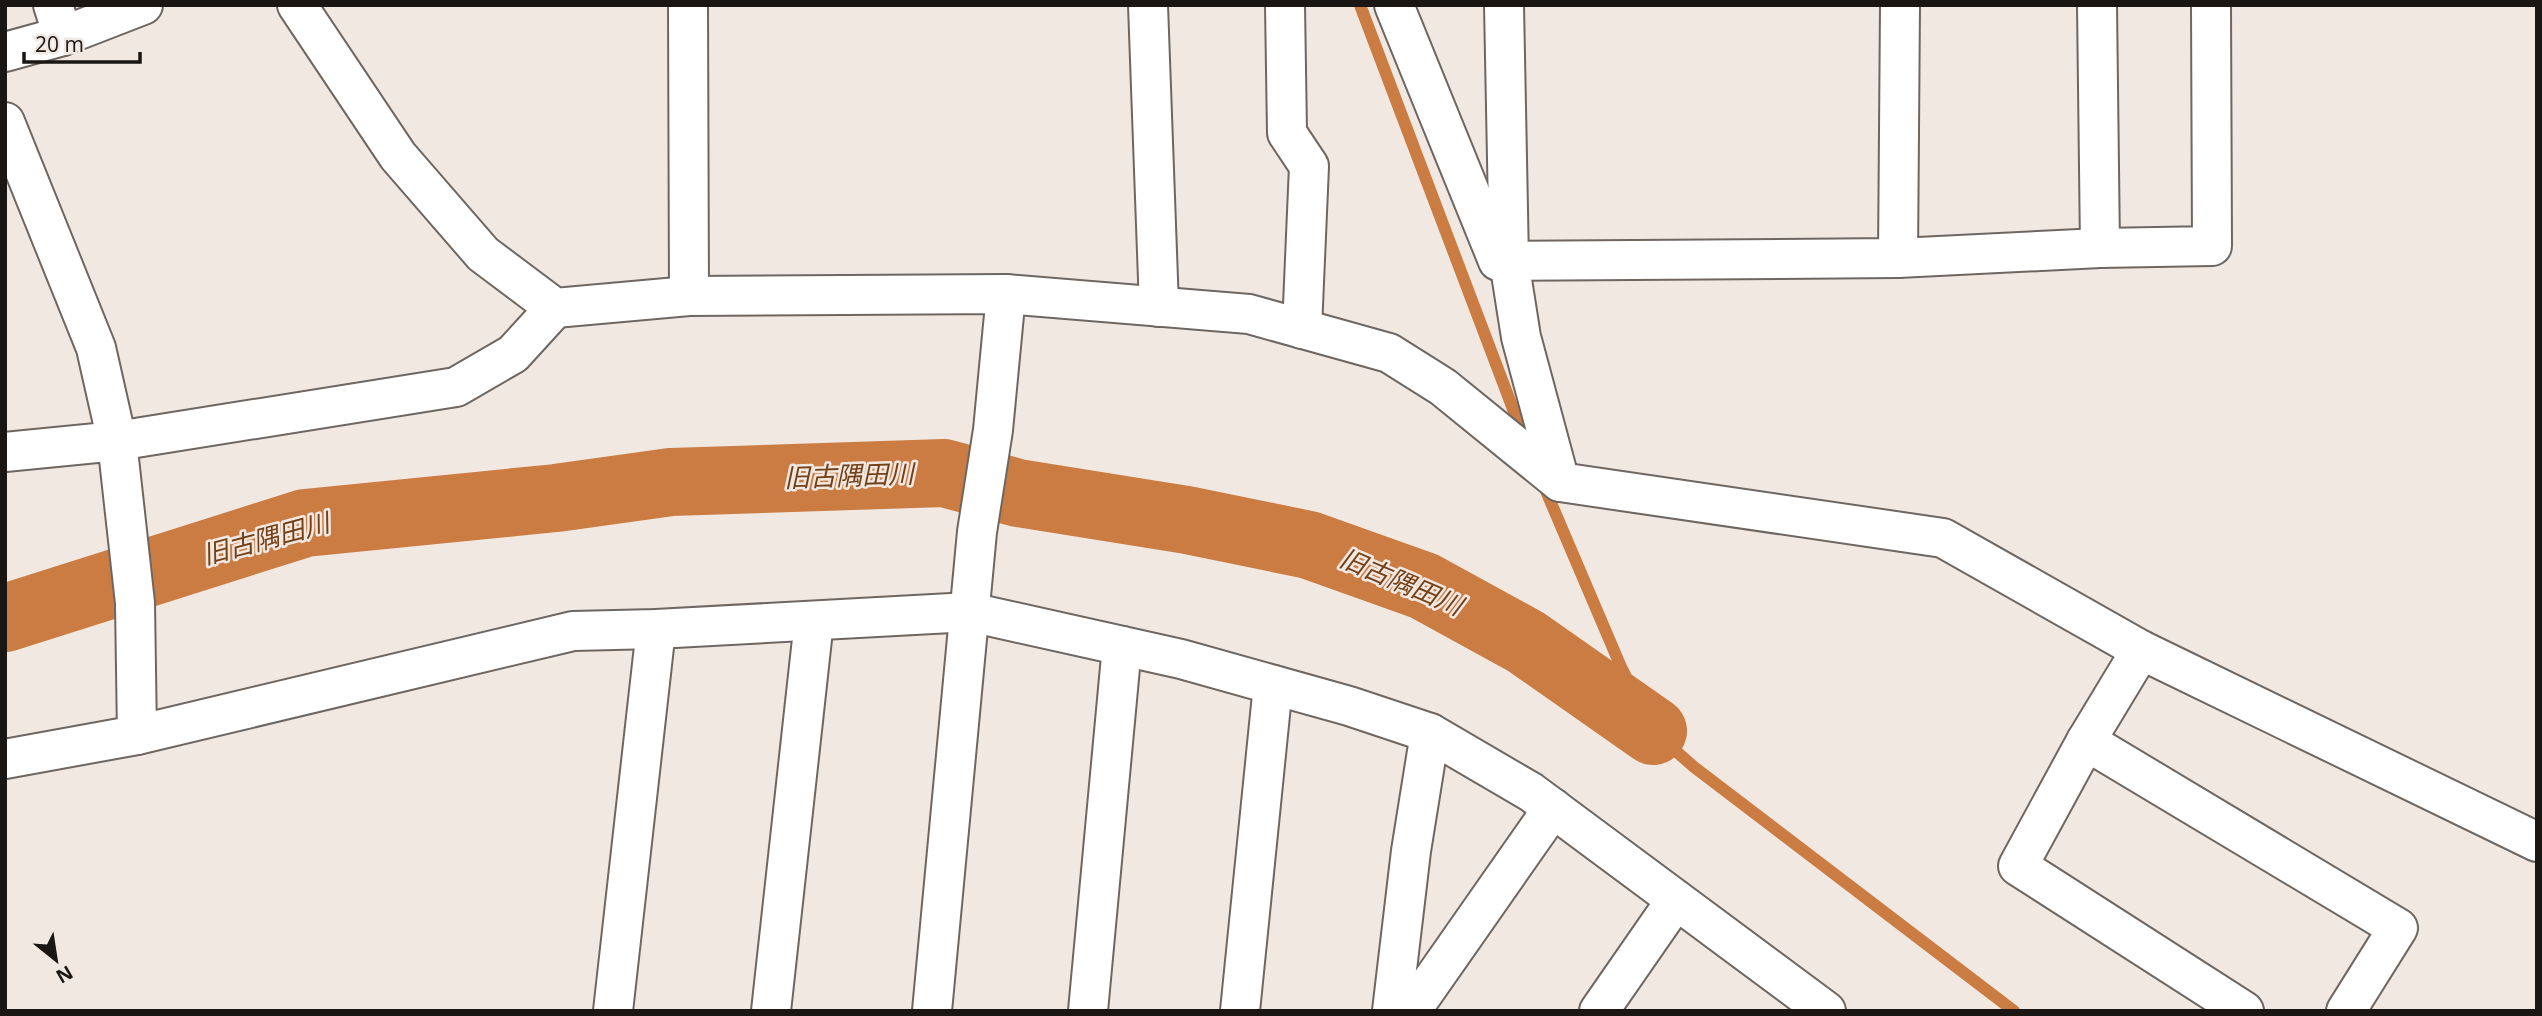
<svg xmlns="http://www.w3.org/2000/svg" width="2542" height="1016" viewBox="0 0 2542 1016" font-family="'Open Sans','Noto Sans JP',sans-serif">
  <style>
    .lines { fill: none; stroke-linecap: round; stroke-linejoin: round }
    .stream { stroke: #ca7c43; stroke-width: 12 }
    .river { stroke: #ca7c43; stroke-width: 68 }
    .minor-casing { stroke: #6e6661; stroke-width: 42 }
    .minor { stroke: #fff; stroke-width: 38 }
    .labels { text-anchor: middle; stroke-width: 5; stroke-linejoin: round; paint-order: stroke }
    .water-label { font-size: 26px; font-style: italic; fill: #754117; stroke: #f2e8e2 }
  </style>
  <rect width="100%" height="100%" fill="#f2e8e2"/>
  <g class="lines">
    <g class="stream">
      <polyline points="1360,5 1524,438"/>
      <polyline points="1543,484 1621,667 1653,731 1694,767 2014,1011"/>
    </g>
    <polyline class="river" points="5,618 305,523 556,498 671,482 944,473 1018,493 1187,520 1309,545 1424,586 1526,642 1653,731"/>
    <g class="minor-casing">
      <g id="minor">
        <polyline points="53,5 63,36"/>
        <polyline points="297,5 398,156 483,254 555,308 689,296 1006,294 1249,314 1389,353 1443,387 1560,482 1943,538 2141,650 2537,842"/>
        <polyline points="688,5 689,296"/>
        <polyline points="1148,5 1159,307"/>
        <polyline points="1285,5 1287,133 1309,166 1302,329"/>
        <polyline points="1394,5 1498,261 1898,258 2100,248 2212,246 2211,5"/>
        <polyline points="1504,5 1509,261 1521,337 1560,482"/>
        <polyline points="2097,5 2100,248"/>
        <polyline points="5,52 63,36 143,5"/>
        <polyline points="5,122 96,348 117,441 135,603 137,735"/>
        <polyline points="1898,258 1900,5"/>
        <polyline points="5,452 117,441 456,387 513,354 555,308"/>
        <polyline points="2141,650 2086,741 2018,866 2244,1011"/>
        <polyline points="2086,741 2398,928 2346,1011"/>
        <polyline points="5,759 137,735 573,631 656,629 970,612 1181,659 1349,706 1430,733 1531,792 1826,1011"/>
        <polyline points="613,1011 656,629"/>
        <polyline points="771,1011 814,621"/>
        <polyline points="932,1011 977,532 993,430 1006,294"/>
        <polyline points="1088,1011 1122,646"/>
        <polyline points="1240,1011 1273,685"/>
        <polyline points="1392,1011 1411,851 1430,733"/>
        <polyline points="1411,1011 1553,808"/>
        <polyline points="1599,1011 1676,900"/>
      </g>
    </g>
    <use href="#minor" class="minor"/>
  </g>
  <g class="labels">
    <g class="water-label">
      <text transform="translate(849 476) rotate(-2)" y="9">旧古隅田川</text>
      <text transform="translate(266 539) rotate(-15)" y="9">旧古隅田川</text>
      <text transform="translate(1401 582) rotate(23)" y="9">旧古隅田川</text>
    </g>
  </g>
  <rect width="2542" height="1016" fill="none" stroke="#191614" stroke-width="14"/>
  <g transform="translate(56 960) rotate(150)" stroke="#f2e8e2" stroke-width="5" paint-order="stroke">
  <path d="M0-5L12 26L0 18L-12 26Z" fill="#191614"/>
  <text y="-10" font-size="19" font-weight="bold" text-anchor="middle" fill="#191614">N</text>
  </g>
  <path d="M24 52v10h116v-10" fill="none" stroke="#191614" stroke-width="3.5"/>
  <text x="35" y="52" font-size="21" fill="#191614" stroke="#f2e8e2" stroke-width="5" paint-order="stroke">20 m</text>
</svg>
